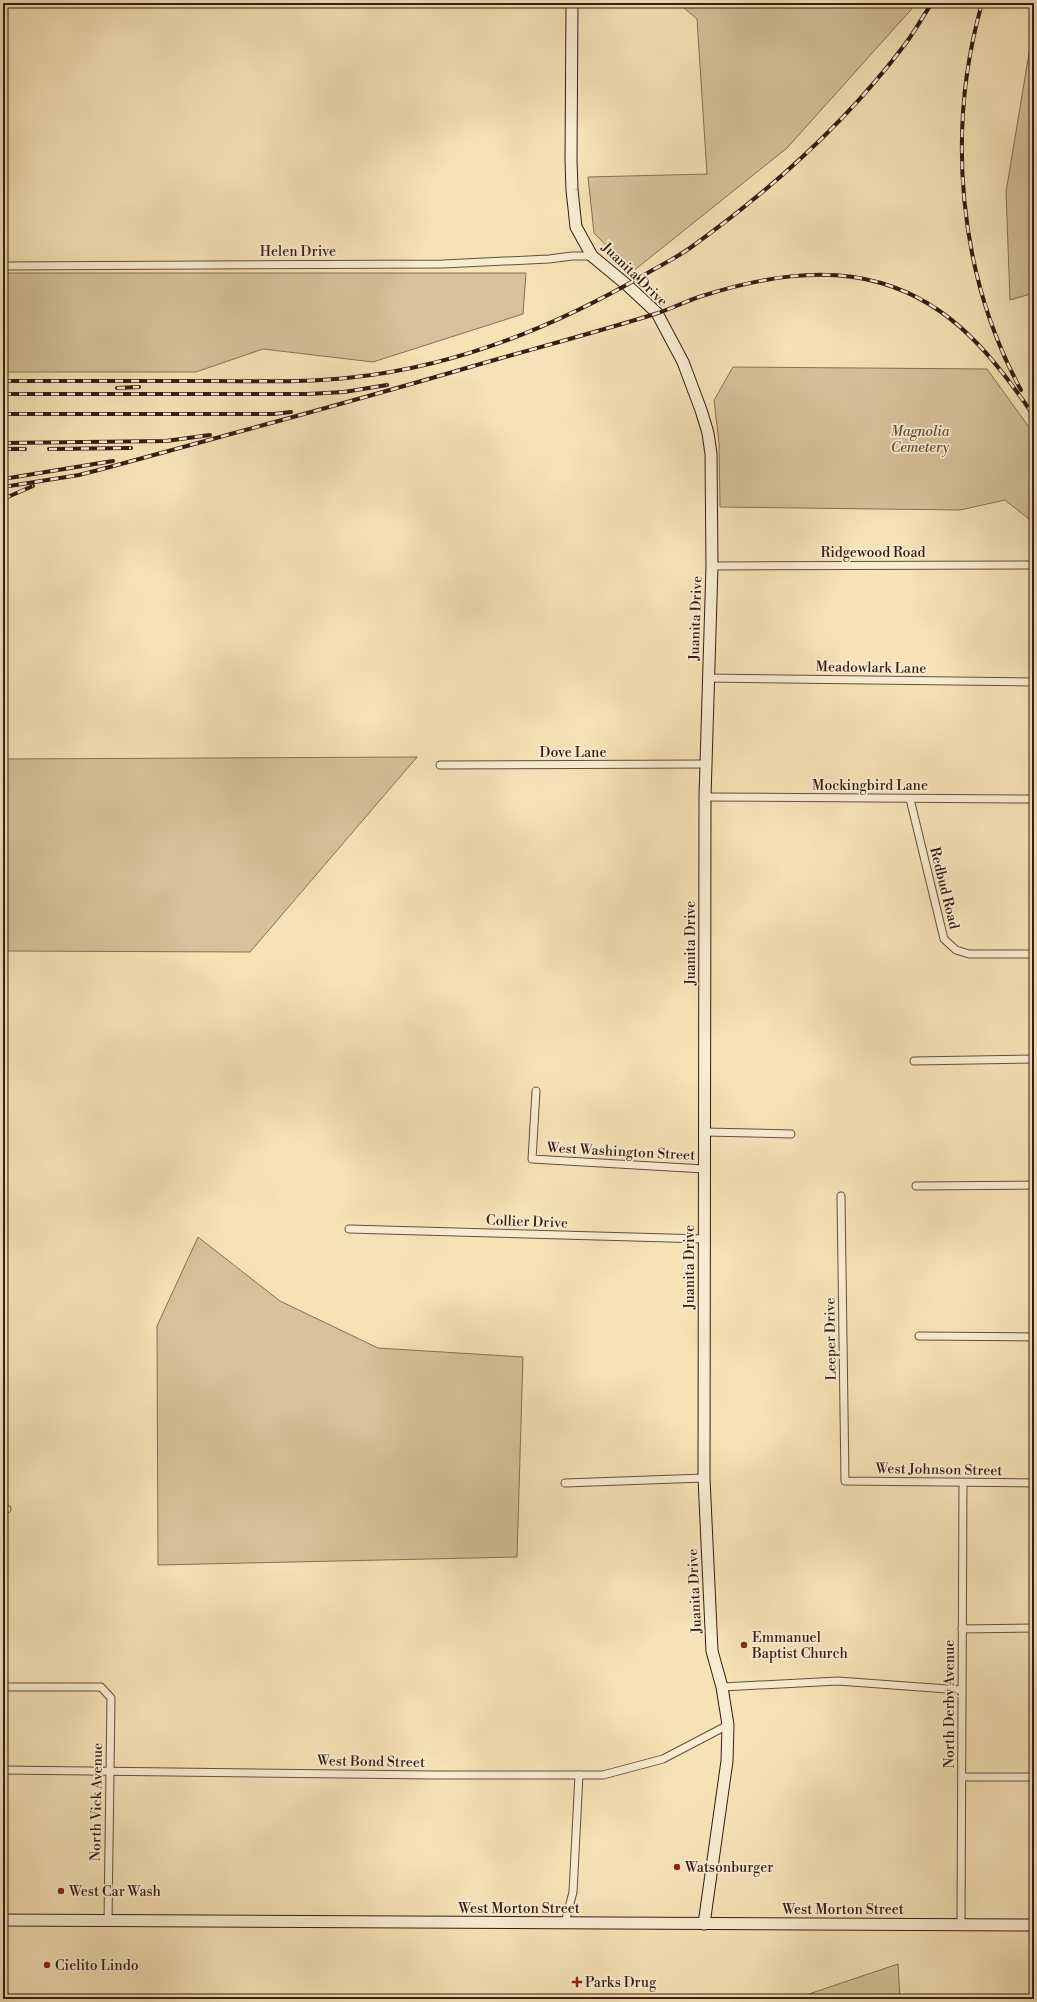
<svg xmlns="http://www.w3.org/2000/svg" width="1037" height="2002" viewBox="0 0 1037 2002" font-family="'Libre Bodoni',serif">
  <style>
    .green { fill: #d5c19b; stroke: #866f57 }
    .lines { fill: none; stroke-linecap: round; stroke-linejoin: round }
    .street-casing { stroke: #664e3c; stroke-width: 9 }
    .secondary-casing { stroke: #361d13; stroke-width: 13 }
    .street { stroke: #f8ecd0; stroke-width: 7 }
    .secondary { stroke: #f8ecd0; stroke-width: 11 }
    .rail-casing { stroke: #361d13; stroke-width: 4 }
    .rail { stroke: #f8ecd0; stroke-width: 2.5; stroke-dasharray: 8; stroke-linecap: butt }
    .poi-dot { fill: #8f2418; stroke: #f8ecd0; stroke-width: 1.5 }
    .labels { text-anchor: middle; stroke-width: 3.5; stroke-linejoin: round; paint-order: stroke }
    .street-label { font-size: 14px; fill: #361d13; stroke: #f8ecd0 }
    .park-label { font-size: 14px; font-style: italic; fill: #664e3c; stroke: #f8ecd0 }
    .poi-label { font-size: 14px; fill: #361d13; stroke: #f8ecd0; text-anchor: start }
  </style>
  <rect width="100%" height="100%" fill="#f5e2b7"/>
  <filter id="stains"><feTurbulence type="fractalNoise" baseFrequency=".005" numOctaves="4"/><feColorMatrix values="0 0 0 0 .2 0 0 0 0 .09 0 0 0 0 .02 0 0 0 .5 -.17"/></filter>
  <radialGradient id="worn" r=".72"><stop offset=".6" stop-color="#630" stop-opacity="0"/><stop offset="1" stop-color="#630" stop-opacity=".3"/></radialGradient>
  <g class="green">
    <polygon points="678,3 917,3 787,148 632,272 594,233 588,177 707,174 697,19"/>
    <polygon points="1034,23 1034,293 1010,300 1006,192"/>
    <polygon points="3,273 526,273 523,314 373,362 263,349 196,372 3,372"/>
    <polygon points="733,367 987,369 1034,434 1034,523 1005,500 960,510 720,507 719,443 714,400"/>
    <polygon points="417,757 250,952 3,951 3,759"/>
    <polygon points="198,1237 280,1301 378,1348 523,1357 517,1557 158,1565 157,1326"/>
    <polygon points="898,1964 900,1999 794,1999"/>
  </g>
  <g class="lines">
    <g class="street-casing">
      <g id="street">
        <polyline points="3,266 443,264 549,259 572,256 592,256"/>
        <polyline points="712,566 1034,565"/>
        <polyline points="708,678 1034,682"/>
        <polyline points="440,765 706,764"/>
        <polyline points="705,797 1034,799"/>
        <polyline points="910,799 944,939 956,950 969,954 1034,954"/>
        <polyline points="914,1061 1034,1059"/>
        <polyline points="536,1091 532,1159 704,1169"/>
        <polyline points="705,1132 791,1134"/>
        <polyline points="916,1186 1034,1185"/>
        <polyline points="841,1196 845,1481 1034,1483"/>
        <polyline points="349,1229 704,1239"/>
        <polyline points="919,1336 1034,1337"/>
        <polyline points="565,1483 704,1478"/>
        <polyline points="3,1510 7,1509"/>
        <polyline points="962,1629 1034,1628"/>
        <polyline points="3,1687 101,1687 111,1698 108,1921"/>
        <polyline points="722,1687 838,1681 961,1690"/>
        <polyline points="3,1770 432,1775 603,1775 663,1759 728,1725"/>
        <polyline points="963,1777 1034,1777"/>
        <polyline points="565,1923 573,1892 579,1775"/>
        <polyline points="961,1924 963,1483"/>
      </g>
    </g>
    <g class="secondary-casing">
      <g id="secondary">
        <polyline points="572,3 571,160 572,190 576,227 592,256 627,285 657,313 683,362 701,410 708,433 711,454 712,566 705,797 704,1478 712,1651 722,1687 728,1725 727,1761 704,1924"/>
        <polyline points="3,1920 1034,1925"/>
      </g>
    </g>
    <use href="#street" class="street"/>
    <use href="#secondary" class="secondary"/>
    <g class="rail-casing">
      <g id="rail">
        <path d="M 982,3 C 946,130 958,274 1021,390"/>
        <path d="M 3,381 C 72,381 142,381 211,381 C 259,381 307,383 355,377 C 456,366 556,326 644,275 C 659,266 676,258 690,248 C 771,190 846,123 906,43 C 915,31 923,16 932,3"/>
        <polyline points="117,388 139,387"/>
        <polyline points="3,394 308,394 344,392 387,385"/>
        <polyline points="3,414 274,414 291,412"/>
        <polyline points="3,443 166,441 210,435"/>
        <polyline points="3,449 25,449"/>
        <polyline points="49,449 131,448"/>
        <polyline points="3,479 113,461"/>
        <path d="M 3,487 L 79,475 L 110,467 C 230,434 351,402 470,367 C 532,349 594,333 655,314 C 671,309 686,301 702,296 C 759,278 822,266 881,283 C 953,304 993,357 1034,416"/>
        <polyline points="3,499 33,486"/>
      </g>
    </g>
    <use href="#rail" class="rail"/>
  </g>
  <g class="poi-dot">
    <circle cx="744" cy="1645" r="4"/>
    <circle cx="677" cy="1867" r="4"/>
    <circle cx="61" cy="1891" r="4"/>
    <circle cx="47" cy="1965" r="4"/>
    <path d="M575 1976h4v4h4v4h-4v4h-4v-4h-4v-4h4z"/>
  </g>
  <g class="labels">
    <g class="street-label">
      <text x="298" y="256">Helen Drive</text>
      <text transform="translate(635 274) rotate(44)" y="5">Juanita Drive</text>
      <text x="873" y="557">Ridgewood Road</text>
      <text transform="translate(695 618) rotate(-88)" y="5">Juanita Drive</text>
      <text transform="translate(871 667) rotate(1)" y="5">Meadowlark Lane</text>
      <text x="573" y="757">Dove Lane</text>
      <text x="870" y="790">Mockingbird Lane</text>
      <text transform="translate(945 888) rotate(76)" y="5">Redbud Road</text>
      <text transform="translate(690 943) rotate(-90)" y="5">Juanita Drive</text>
      <text transform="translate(621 1151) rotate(3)" y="5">West Washington Street</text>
      <text transform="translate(527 1221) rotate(2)" y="5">Collier Drive</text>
      <text transform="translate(689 1267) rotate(-90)" y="5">Juanita Drive</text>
      <text transform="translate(830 1339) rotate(-91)" y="5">Leeper Drive</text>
      <text transform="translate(939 1469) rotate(1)" y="5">West Johnson Street</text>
      <text transform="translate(694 1591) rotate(-93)" y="5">Juanita Drive</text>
      <text transform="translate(949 1704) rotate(-90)" y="5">North Derby Avenue</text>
      <text transform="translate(371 1761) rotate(1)" y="5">West Bond Street</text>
      <text transform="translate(96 1802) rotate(-89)" y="5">North Vick Avenue</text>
      <text x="519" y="1913">West Morton Street</text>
      <text x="843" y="1914">West Morton Street</text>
    </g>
    <g class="park-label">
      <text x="920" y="436">Magnolia<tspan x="920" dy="16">Cemetery</tspan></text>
    </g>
    <g class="poi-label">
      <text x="752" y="1642">Emmanuel<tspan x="752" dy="16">Baptist Church</tspan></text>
      <text x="685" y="1872">Watsonburger</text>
      <text x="69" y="1896">West Car Wash</text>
      <text x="55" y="1970">Cielito Lindo</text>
      <text x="585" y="1987">Parks Drug</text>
    </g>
  </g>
  <rect width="1037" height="2002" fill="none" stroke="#f5e2b7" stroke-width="16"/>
  <rect x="4" y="4" width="1029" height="1994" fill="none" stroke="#361d13" stroke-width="2"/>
  <rect x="8" y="8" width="1021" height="1986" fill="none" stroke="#361d13"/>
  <rect width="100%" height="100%" filter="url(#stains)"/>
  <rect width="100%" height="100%" fill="url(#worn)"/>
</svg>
